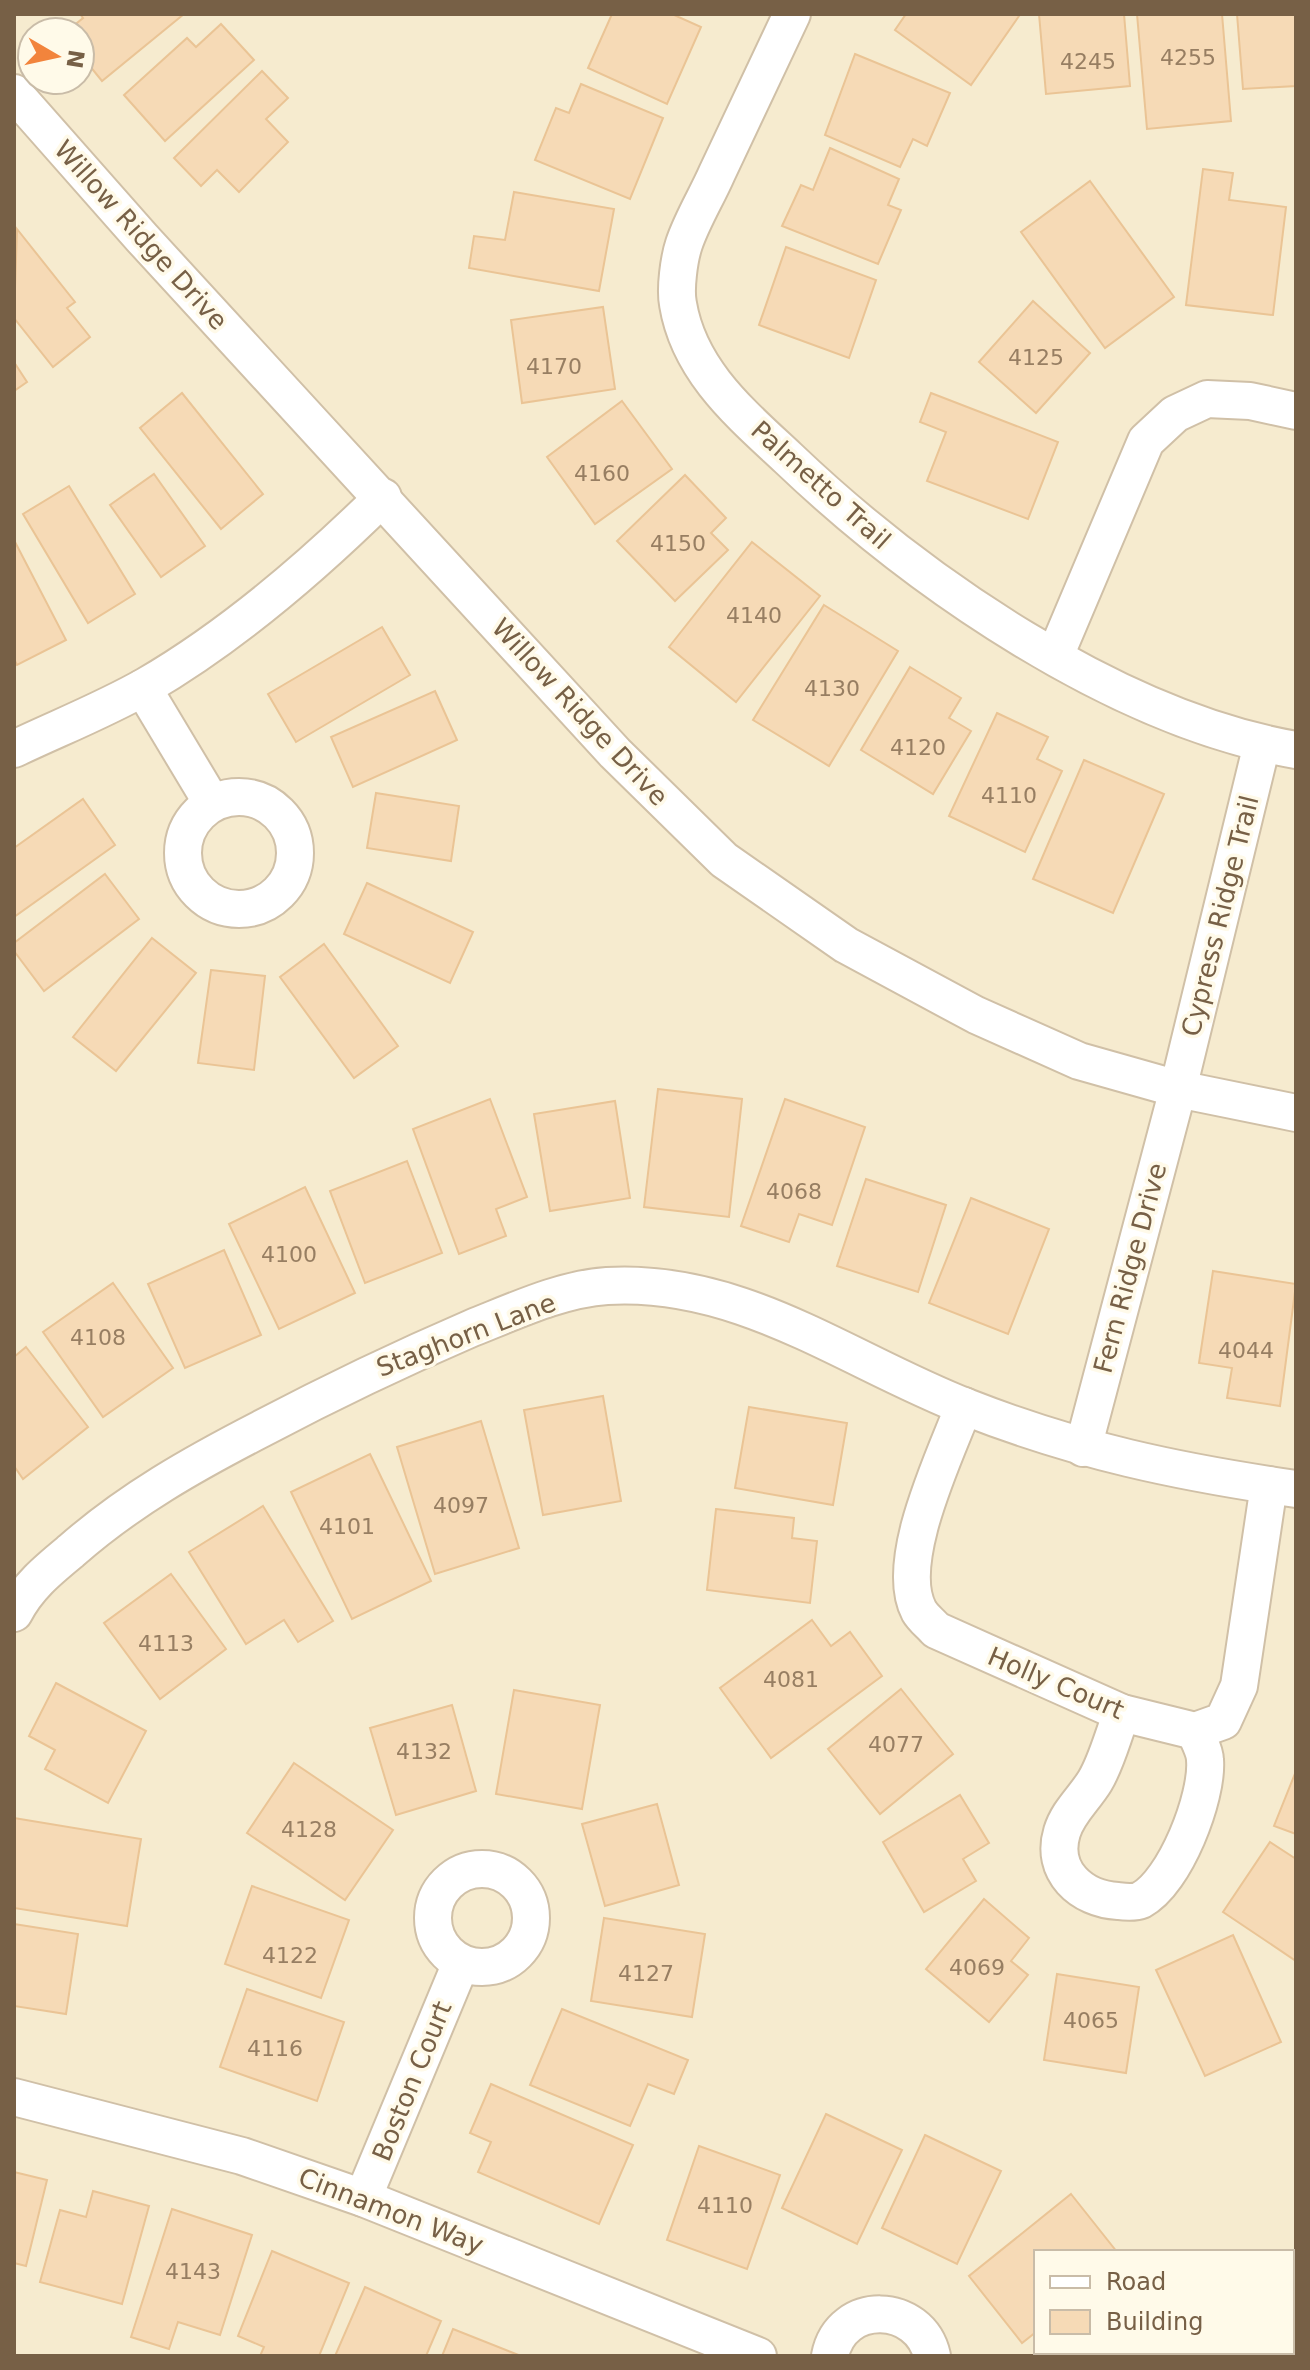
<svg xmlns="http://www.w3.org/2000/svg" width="1310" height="2370" viewBox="0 0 1310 2370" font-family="'DejaVu Sans',sans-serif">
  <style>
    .residential { fill: #f6ebcf; fill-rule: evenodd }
    .building { fill: #f6dab6; stroke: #eac495; stroke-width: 2 }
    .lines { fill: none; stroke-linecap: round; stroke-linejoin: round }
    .minor-casing { stroke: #d0c0a7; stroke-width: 40 }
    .minor { stroke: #fff; stroke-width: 36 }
    .labels { text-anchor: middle; stroke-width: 7; stroke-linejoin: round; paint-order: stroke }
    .number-label { font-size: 22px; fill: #977e62 }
    .street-label { font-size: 26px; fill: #776046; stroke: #fffae9 }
  </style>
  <rect width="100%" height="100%" fill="#fef8e1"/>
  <path class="residential" d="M 14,14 L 1296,14 L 1296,2356 L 14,2356 ZM 32,32 L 80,32 L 80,80 L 32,80 ZM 1036,2252 L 1292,2252 L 1292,2352 L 1036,2352 Z"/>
  <g class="building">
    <polygon points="80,14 184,14 102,81 80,54 80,32 66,32 83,18"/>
    <polygon points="612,14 672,14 701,27 667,104 588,68"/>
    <polygon points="906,14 1016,14 1019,16 971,85 895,30"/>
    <polygon points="1039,14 1124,14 1130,86 1046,94"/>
    <polygon points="1137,14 1222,14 1231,121 1147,129"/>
    <polygon points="1237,14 1296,14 1296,86 1243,89"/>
    <polygon points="221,24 254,60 165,141 124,95 187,38 196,47"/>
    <polygon points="855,54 950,93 927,146 913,139 900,167 825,135"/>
    <polygon points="262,71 288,98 266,119 288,142 239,192 217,170 201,186 174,158"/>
    <polygon points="581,84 663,118 630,199 535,160 556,108 569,113"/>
    <polygon points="830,148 899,179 888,205 901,210 878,264 782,226 801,185 813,190"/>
    <polygon points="1203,169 1233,173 1229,200 1286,207 1273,315 1186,305"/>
    <polygon points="1090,181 1174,297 1105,348 1021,232"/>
    <polygon points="514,192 614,209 599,291 469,268 474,236 505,240"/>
    <polygon points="17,229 75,302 67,308 90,337 53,367 14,318"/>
    <polygon points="786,247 876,280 849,358 759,325"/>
    <polygon points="1033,301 1090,353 1036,413 979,362"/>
    <polygon points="603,307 615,389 522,403 511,320"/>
    <polygon points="14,362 27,382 14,391"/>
    <polygon points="182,393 263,494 221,529 140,428"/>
    <polygon points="931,393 1058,442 1028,519 927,481 946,432 920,422"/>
    <polygon points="622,401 672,469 595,524 547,457"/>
    <polygon points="154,474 205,546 161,577 110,505"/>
    <polygon points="685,475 726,518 711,533 728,550 675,601 617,541"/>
    <polygon points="69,486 135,594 88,623 23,514"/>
    <polygon points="14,540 66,640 17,665 14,659"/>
    <polygon points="752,542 820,596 736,702 669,647"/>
    <polygon points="824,605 898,651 829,766 753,720"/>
    <polygon points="382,627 410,675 296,742 268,694"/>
    <polygon points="910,667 961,698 949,718 971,731 933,794 861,750"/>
    <polygon points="435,691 457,740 353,787 331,737"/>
    <polygon points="997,713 1048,737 1037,759 1062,771 1025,852 949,816"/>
    <polygon points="1084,760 1164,794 1113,913 1033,879"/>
    <polygon points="376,793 459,806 451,861 367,848"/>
    <polygon points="83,799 115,845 14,917 14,848"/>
    <polygon points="105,874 139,919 44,991 14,951 14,943"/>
    <polygon points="367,883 473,932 450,983 344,934"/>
    <polygon points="152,938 196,973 116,1071 73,1037"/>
    <polygon points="324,944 398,1046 354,1078 280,977"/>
    <polygon points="211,970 265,976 254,1070 198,1063"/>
    <polygon points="658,1089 742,1099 729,1217 644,1207"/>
    <polygon points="490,1099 527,1197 496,1209 506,1236 459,1254 413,1129"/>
    <polygon points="785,1099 865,1127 832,1225 799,1214 789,1242 741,1226"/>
    <polygon points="615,1101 630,1198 550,1211 534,1114"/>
    <polygon points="407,1161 442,1253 365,1283 330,1191"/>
    <polygon points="866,1179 946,1205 918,1292 837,1266"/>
    <polygon points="305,1187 355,1293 279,1329 229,1224"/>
    <polygon points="971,1198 1049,1229 1008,1334 929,1303"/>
    <polygon points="224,1250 261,1335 185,1368 148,1284"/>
    <polygon points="1213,1271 1296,1284 1280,1406 1227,1398 1232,1368 1199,1363"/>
    <polygon points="113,1283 173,1368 103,1417 43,1332"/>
    <polygon points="26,1347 88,1427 23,1479 14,1466 14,1357"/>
    <polygon points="603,1396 621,1501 543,1515 524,1410"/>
    <polygon points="749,1407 847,1423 833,1505 735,1488"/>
    <polygon points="481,1421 519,1548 435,1574 397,1447"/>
    <polygon points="370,1454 431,1581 352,1619 291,1492"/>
    <polygon points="263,1506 333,1621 298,1642 284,1620 246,1644 189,1552"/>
    <polygon points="716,1509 794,1518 792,1538 817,1541 810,1603 707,1590"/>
    <polygon points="171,1574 226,1649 160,1699 104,1623"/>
    <polygon points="812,1620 831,1646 850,1632 882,1676 771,1758 720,1688"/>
    <polygon points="56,1683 146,1731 108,1803 45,1769 55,1750 29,1736"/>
    <polygon points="901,1689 953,1754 880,1814 828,1749"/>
    <polygon points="514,1690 600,1705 582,1809 496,1794"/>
    <polygon points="452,1705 476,1791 396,1815 370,1728"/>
    <polygon points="294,1763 393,1830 345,1900 247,1833"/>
    <polygon points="1296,1771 1296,1834 1274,1826"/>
    <polygon points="960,1795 989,1843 963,1859 976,1881 924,1912 883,1842"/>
    <polygon points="657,1804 679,1885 605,1906 582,1824"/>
    <polygon points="14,1818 141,1839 127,1926 14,1908"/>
    <polygon points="1270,1842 1296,1859 1296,1961 1223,1912"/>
    <polygon points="252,1886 349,1920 321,1998 225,1964"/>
    <polygon points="984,1899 1029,1938 1011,1961 1028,1975 989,2022 926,1969"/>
    <polygon points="604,1918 705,1934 692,2017 591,2001"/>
    <polygon points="14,1924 78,1934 66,2014 14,2006"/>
    <polygon points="1233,1935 1281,2042 1205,2076 1156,1970"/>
    <polygon points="1057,1974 1139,1987 1126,2073 1044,2060"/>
    <polygon points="247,1989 344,2022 317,2101 220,2067"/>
    <polygon points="562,2009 688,2060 674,2094 648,2084 630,2126 530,2085"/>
    <polygon points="491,2084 633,2145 599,2224 478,2172 491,2142 470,2133"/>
    <polygon points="826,2114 902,2150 857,2244 782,2208"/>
    <polygon points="925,2135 1001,2171 957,2264 882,2228"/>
    <polygon points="699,2146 780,2175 747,2269 667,2240"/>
    <polygon points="14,2172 47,2180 26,2266 14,2263"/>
    <polygon points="93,2191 149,2206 122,2304 40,2282 60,2210 86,2217"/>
    <polygon points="1071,2194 1117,2252 1036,2252 1036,2332 1022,2343 969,2276"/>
    <polygon points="172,2209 252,2235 220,2335 178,2322 169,2349 131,2337"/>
    <polygon points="272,2251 349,2283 319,2356 260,2356 264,2347 238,2336"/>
    <polygon points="365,2287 441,2321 426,2356 335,2356"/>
    <polygon points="453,2329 521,2356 442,2356"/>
    <polygon points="1039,2352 1049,2352 1065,2356 1038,2356"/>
  </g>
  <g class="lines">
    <g class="minor-casing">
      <g id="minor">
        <path d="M 792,14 C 767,67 742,120 717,173 C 707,196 692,220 684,244 C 679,259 675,289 678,304 C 689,371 741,414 788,458 C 918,582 1116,719 1296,750"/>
        <polyline points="14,93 142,238 615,753 724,860 846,945 976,1015 1079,1061 1178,1089 1296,1113"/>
        <polyline points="1055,656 1146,441 1175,414 1207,399 1250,401 1296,411"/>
        <polyline points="143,688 212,803"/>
        <path d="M 14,749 C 58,728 104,710 146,686 C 232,636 312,567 383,497"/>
        <circle cx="239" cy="853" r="56"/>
        <path d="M 964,1406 C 945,1456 893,1562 919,1611 C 923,1618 931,1624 936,1630 L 1122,1713 L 1195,1731 L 1223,1721 L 1239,1686 L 1269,1485"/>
        <polyline points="1083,1448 1178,1089 1262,744"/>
        <path d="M 14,1613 C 28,1586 48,1570 71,1551 C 129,1500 193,1464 261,1429 C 331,1392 400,1359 472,1328 C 515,1311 561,1289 607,1286 C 741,1278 848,1361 966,1407 C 1078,1451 1178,1472 1296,1489"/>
        <path d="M 1122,1713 C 1113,1735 1107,1761 1095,1781 C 1084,1799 1068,1812 1062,1832 C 1050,1871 1081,1899 1118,1901 C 1125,1902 1134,1903 1141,1900 C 1175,1882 1208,1797 1205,1760 C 1205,1751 1198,1739 1195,1731"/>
        <circle cx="482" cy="1918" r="49"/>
        <polyline points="14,2097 242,2156 363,2198 758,2356"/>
        <polyline points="363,2198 461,1963"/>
        <path d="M 830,2356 C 841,2299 920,2302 932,2356"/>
      </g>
    </g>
    <use href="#minor" class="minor"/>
  </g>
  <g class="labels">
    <g class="number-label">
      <text x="1188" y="65">4255</text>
      <text x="1088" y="69">4245</text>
      <text x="1036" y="365">4125</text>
      <text x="554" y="374">4170</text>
      <text x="602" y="481">4160</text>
      <text x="678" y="551">4150</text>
      <text x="754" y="623">4140</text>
      <text x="832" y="696">4130</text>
      <text x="918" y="755">4120</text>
      <text x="1009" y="803">4110</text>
      <text x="794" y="1199">4068</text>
      <text x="289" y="1262">4100</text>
      <text x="98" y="1345">4108</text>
      <text x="1246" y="1358">4044</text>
      <text x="461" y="1513">4097</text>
      <text x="347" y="1534">4101</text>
      <text x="166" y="1651">4113</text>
      <text x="791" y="1687">4081</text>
      <text x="896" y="1752">4077</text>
      <text x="424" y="1759">4132</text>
      <text x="309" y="1837">4128</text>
      <text x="290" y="1963">4122</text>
      <text x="977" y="1975">4069</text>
      <text x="646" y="1981">4127</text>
      <text x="1091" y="2028">4065</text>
      <text x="275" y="2056">4116</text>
      <text x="725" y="2213">4110</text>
      <text x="193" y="2279">4143</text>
    </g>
    <g class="street-label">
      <text transform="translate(141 235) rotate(48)" y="9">Willow Ridge Drive</text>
      <text transform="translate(821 485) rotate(42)" y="9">Palmetto Trail</text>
      <text transform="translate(580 712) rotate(47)" y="9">Willow Ridge Drive</text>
      <text transform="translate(1220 916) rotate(-76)" y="9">Cypress Ridge Trail</text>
      <text transform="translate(1130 1268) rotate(-75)" y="9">Fern Ridge Drive</text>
      <text transform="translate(466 1335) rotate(-21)" y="9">Staghorn Lane</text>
      <text transform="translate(1056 1683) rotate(23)" y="9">Holly Court</text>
      <text transform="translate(412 2081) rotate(-68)" y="9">Boston Court</text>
      <text transform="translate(391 2211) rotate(21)" y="9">Cinnamon Way</text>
    </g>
  </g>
  <rect width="1310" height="2370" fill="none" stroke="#776046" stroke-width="32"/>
  <rect x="1034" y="2250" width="260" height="104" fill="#fffae9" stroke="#c9bca8" stroke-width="2"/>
  <rect x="1050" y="2276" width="40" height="12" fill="#ffffff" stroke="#c9bca8" stroke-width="2"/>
  <text x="1106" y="2290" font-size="24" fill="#776046">Road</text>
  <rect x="1050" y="2310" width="40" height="24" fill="#f6dab6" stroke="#c9bca8" stroke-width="2"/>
  <text x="1106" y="2330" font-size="24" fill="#776046">Building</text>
  <g transform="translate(56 56) rotate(99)"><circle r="38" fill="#fffae9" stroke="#c9bca8" stroke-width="2"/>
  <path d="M0-6L14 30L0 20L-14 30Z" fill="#f2843c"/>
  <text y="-12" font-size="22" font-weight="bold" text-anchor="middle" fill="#776046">N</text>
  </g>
</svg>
